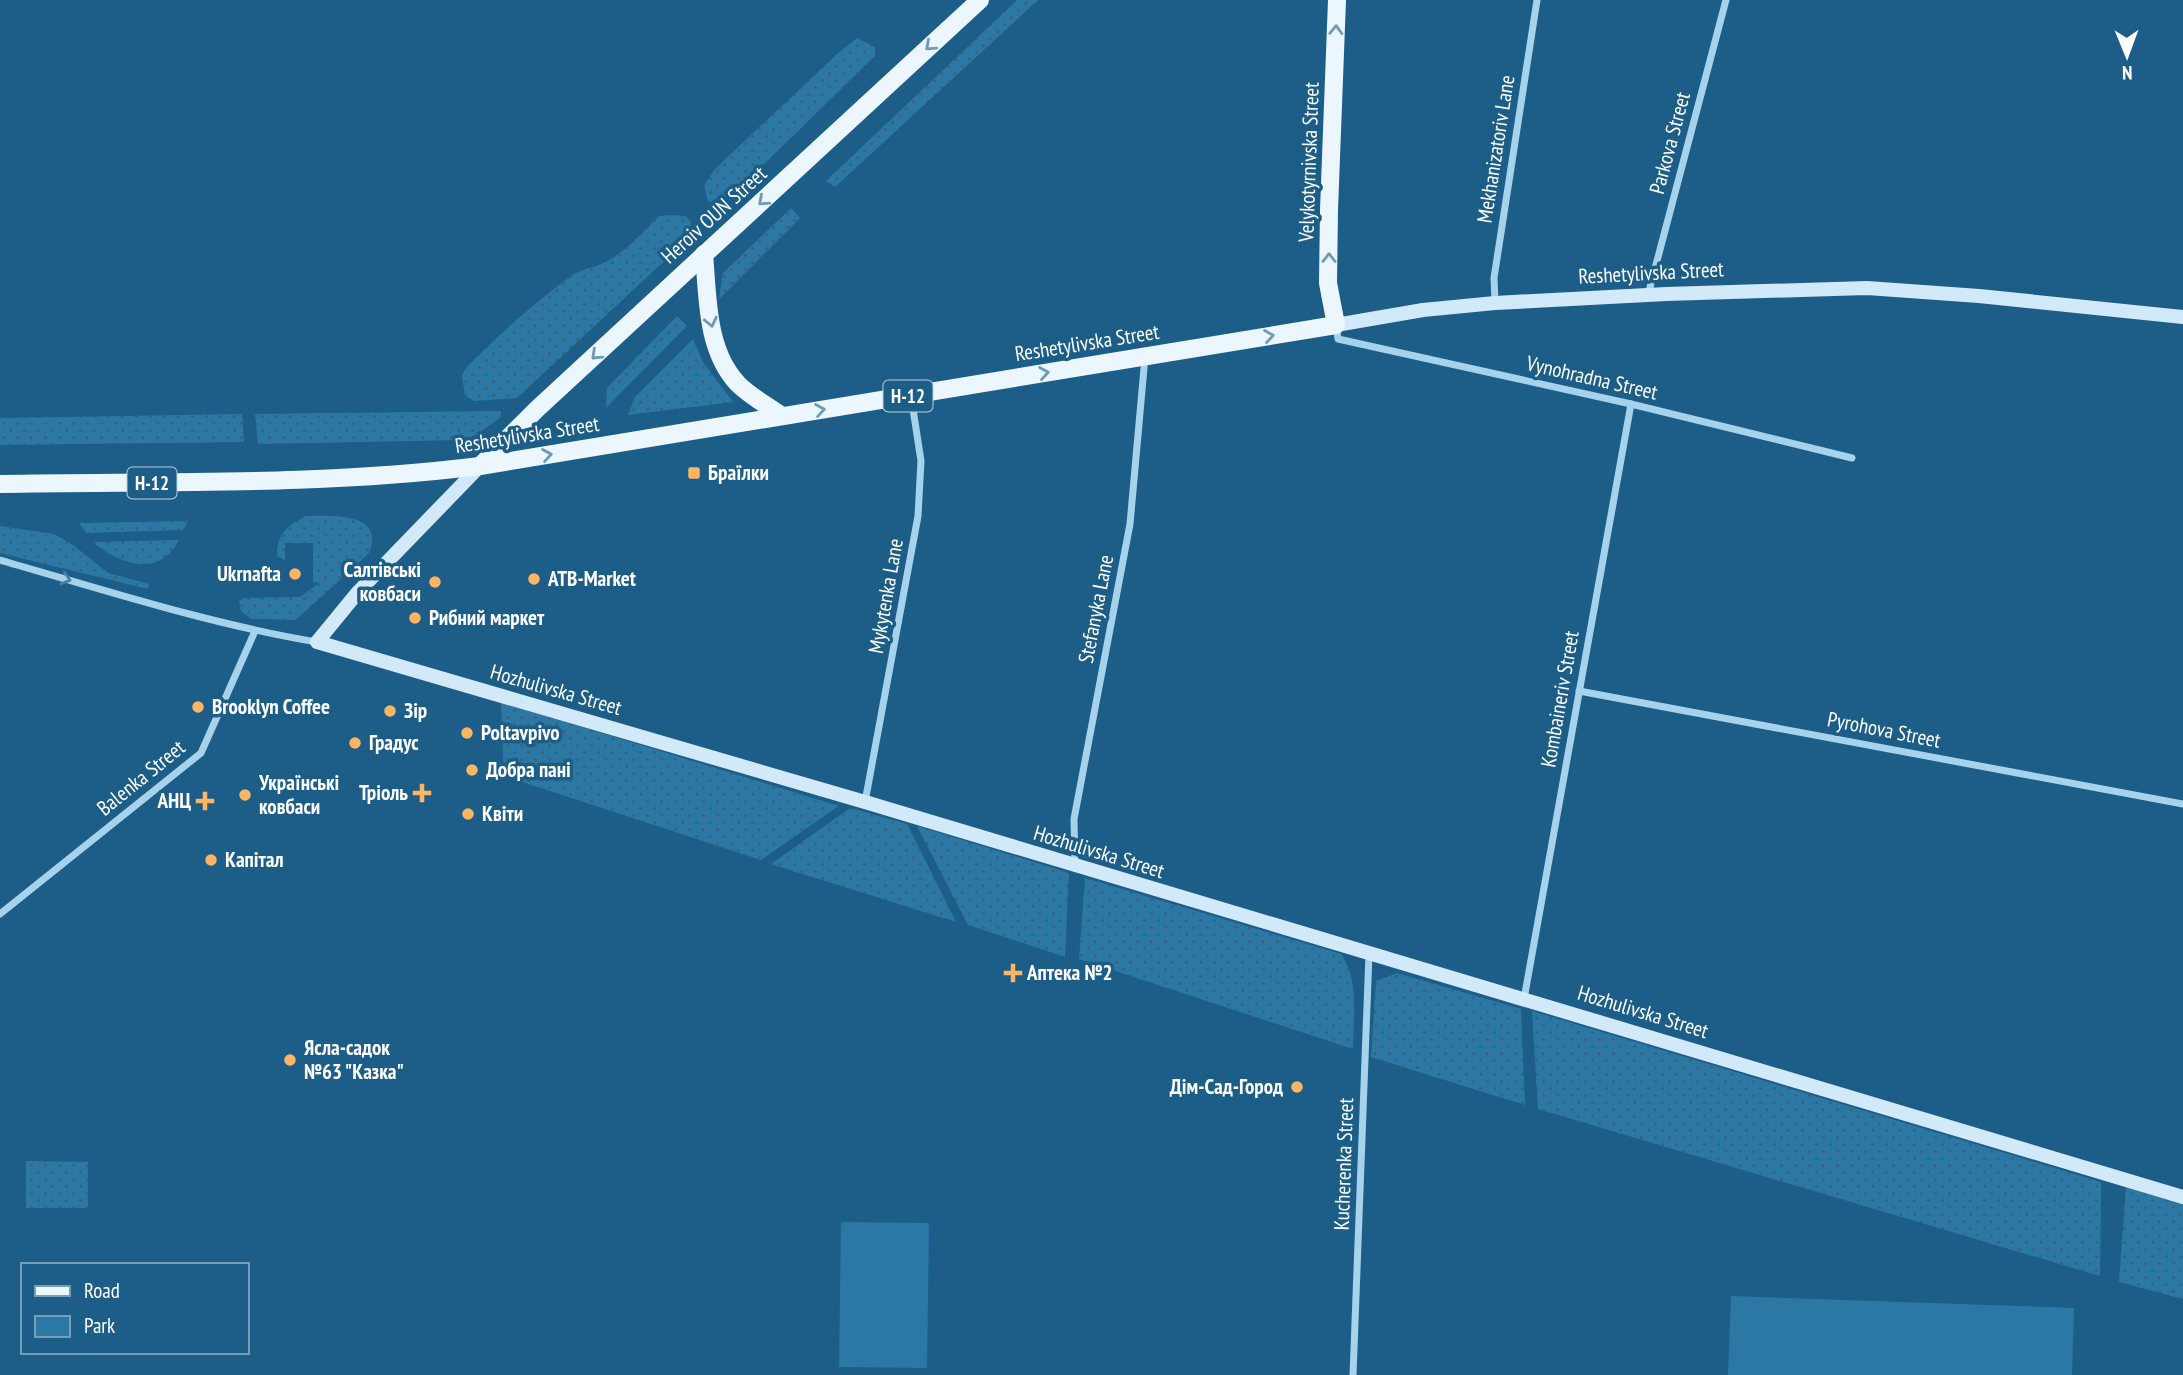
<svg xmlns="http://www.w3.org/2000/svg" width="2183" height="1375" viewBox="0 0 2183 1375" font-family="'PT Sans Narrow',sans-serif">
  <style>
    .green { fill: url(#green-dots) }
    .pitch { fill: #2c78a5 }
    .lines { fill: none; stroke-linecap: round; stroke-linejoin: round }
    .street { stroke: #a6d2ec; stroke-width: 7 }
    .secondary { stroke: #d2e9f9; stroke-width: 14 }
    .primary { stroke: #ebf6ff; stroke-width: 18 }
    .oneway { stroke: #6f9bb8 }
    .oneway2 { stroke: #4581a6 }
    .poi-dot { fill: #fcb563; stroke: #1c5e88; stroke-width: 2.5 }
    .labels { text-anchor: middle; stroke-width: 7; stroke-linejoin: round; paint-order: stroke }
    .shield { fill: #1c5e88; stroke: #bbcfdb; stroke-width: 2 }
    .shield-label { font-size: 19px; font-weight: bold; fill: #fff }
    .street-label { font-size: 21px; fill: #fff; stroke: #1c5e88 }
    .poi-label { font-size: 21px; font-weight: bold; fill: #fff; stroke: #1c5e88; text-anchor: start }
  </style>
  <defs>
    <pattern id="green-dots" width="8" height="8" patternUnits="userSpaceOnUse" patternTransform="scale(1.75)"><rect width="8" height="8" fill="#2c78a5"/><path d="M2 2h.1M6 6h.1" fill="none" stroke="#3c6278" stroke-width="1.8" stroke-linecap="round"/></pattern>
  </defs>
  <rect width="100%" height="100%" fill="#1c5e88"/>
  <g class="green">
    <polygon points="1017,0 1038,0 835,187 826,181"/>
    <polygon points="857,38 875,47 875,56 723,204 716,205 708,201 704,185 715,169 836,55"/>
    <polygon points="791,208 800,218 719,299 723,273"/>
    <path d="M 672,215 L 686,216 L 691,223 L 690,237 L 517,398 L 474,401 L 465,395 L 462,376 L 465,369 C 497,336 534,303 571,276 C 581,269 590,269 601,264 C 623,255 642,233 659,216 Z"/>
    <polygon points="677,316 687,326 606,408 607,388"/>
    <polygon points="693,339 703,362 733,402 628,415 635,397"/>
    <polygon points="501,411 501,417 476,435 462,440 258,444 255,414"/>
    <polygon points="242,414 244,442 0,445 0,418"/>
    <path d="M 306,516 C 330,516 386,511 369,553 L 296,620 L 251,619 L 241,611 L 239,601 L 244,598 L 300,597 L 319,583 L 313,582 L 313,543 L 285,543 L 285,560 L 277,556 C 277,533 287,526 306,516 Z"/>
    <polygon points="188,521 183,530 86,533 79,523"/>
    <polygon points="0,526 54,534 73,545 108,573 149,584 148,589 0,553"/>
    <path d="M 179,540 C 160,579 118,564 93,542 Z"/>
    <polygon points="501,702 839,806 761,860 504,776"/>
    <polygon points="850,808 907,824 956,922 771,864"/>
    <polygon points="917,826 1069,873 1065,957 968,925"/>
    <path d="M 1085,878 L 1341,954 C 1360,982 1353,1017 1353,1049 L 1079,959 Z"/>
    <polygon points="1397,973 1521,1009 1525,1105 1371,1057 1376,981"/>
    <polygon points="1532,1011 2101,1182 2100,1276 1538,1109"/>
    <polygon points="26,1161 88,1162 88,1208 26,1208"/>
    <polygon points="2126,1187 2183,1204 2183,1299 2119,1282"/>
  </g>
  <g class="pitch">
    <polygon points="841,1222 929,1223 927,1368 839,1367"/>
    <polygon points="1731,1296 2074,1308 2072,1375 1728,1375"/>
  </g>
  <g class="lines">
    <g class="street">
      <polyline points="1648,295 1726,0"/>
      <polyline points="1495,303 1494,278 1537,0"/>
      <polyline points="1336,325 1338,339 1631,404 1852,458"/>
      <path d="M 0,560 C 105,590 209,624 317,642"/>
      <polyline points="1579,691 2183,804"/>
      <polyline points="865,802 918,516 921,461 911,396"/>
      <polyline points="1075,866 1074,819 1130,524 1145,357"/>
      <polyline points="0,914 201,753 255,631"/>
      <polyline points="1524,999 1631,404"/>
      <polyline points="1353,1375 1369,954"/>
    </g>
    <g class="secondary">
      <polyline points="1336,325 1423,310 1495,303 1666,294 1867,288 1979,296 2183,317"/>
      <polyline points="480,466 358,592 317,642 865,802 2183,1197"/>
    </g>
    <g class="primary">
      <path d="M 704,254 C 708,298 706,350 738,384 C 750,396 768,406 782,416"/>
      <polyline points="480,466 537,409 980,0"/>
      <path d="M 0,484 C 160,481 320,486 480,466 L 1336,325 L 1328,283 L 1329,210 L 1337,0"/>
    </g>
  </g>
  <defs><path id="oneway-chevron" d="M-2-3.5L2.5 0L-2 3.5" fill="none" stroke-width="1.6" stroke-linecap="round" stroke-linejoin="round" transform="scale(1.75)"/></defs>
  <g class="oneway">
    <use href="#oneway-chevron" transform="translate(1336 30) rotate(-88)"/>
    <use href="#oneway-chevron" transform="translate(930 46) rotate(138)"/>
    <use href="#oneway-chevron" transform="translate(763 201) rotate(138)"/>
    <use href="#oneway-chevron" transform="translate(1329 258) rotate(-90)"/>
    <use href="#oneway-chevron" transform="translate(711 322) rotate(78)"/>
    <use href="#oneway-chevron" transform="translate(1269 336) rotate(-9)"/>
    <use href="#oneway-chevron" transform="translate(596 355) rotate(137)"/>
    <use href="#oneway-chevron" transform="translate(1044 373) rotate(-9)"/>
    <use href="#oneway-chevron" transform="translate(820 410) rotate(-9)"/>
    <use href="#oneway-chevron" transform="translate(547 455) rotate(-9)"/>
  </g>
  <use class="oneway2" href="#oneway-chevron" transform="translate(66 579) rotate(16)"/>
  <g class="poi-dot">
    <rect x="687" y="466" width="14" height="14" rx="3.5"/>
    <circle cx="295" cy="574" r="7"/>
    <circle cx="534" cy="579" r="7"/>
    <circle cx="435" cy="582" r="7"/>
    <circle cx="415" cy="618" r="7"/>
    <circle cx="198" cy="707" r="7"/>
    <circle cx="390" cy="711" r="7"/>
    <circle cx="467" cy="733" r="7"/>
    <circle cx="355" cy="743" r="7"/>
    <circle cx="472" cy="770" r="7"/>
    <path d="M418.5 782.5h7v7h7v7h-7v7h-7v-7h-7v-7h7z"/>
    <circle cx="245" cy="795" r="7"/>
    <path d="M201.5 790.5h7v7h7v7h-7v7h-7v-7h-7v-7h7z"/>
    <circle cx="468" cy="814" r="7"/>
    <circle cx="211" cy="860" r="7"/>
    <path d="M1009.5 962.5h7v7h7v7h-7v7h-7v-7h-7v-7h7z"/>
    <circle cx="290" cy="1060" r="7"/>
    <circle cx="1297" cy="1087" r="7"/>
  </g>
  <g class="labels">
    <g class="shield">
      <rect x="883.5" y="380.5" width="49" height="31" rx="5"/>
      <rect x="127.5" y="467.5" width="49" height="31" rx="5"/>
    </g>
    <g class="shield-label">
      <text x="908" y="403">Н-12</text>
      <text x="152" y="490">Н-12</text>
    </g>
    <g class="street-label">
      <text transform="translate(1670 143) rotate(-75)" y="7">Parkova Street</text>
      <text transform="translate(1496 149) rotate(-81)" y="7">Mekhanizatoriv Lane</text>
      <text transform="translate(1309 162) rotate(-88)" y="7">Velykotyrnivska Street</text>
      <text transform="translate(714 215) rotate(-42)" y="7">Heroiv OUN Street</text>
      <text transform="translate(1651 273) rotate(-3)" y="7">Reshetylivska Street</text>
      <text transform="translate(1087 343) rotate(-9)" y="7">Reshetylivska Street</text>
      <text transform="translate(1592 378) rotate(13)" y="7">Vynohradna Street</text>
      <text transform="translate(527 435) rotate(-9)" y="7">Reshetylivska Street</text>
      <text transform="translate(886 596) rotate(-80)" y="7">Mykytenka Lane</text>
      <text transform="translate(1096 609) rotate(-79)" y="7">Stefanyka Lane</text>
      <text transform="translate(556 690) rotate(16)" y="7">Hozhulivska Street</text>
      <text transform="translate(1560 699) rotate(-80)" y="7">Kombaineriv Street</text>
      <text transform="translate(1884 730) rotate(11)" y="7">Pyrohova Street</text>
      <text transform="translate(141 778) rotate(-39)" y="7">Balenka Street</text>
      <text transform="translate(1099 852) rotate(17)" y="7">Hozhulivska Street</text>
      <text transform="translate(1643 1012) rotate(17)" y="7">Hozhulivska Street</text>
      <text transform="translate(1344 1164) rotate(-88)" y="7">Kucherenka Street</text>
    </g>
    <g class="poi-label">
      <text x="708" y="480">Браїлки</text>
      <text x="421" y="577" text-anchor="end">Салтівські<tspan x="421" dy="24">ковбаси</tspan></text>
      <text x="281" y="581" text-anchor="end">Ukrnafta</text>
      <text x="548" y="586">ATB-Market</text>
      <text x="429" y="625">Рибний маркет</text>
      <text x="212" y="714">Brooklyn Coffee</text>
      <text x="404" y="718">Зір</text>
      <text x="481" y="740">Poltavpivo</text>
      <text x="369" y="750">Градус</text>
      <text x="486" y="777">Добра пані</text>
      <text x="259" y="790">Українські<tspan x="259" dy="24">ковбаси</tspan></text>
      <text x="408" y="800" text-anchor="end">Тріоль</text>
      <text x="191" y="808" text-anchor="end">АНЦ</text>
      <text x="482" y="821">Квіти</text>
      <text x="225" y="867">Капітал</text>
      <text x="1027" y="980">Аптека №2</text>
      <text x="304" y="1055">Ясла-садок<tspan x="304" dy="24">№63 "Казка"</tspan></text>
      <text x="1283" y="1094" text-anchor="end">Дім-Сад-Город</text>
    </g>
  </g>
  <rect x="21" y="1263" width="228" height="91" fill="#1c5e88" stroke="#779eb8" stroke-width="2"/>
  <rect x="35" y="1286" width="35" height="10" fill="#ebf6ff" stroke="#779eb8" stroke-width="2"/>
  <text x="84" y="1298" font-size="21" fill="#ffffff">Road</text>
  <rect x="35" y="1316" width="35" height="21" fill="#2c78a5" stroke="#779eb8" stroke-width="2"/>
  <text x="84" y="1333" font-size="21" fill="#ffffff">Park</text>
  <g transform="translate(2127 56) rotate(179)" stroke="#1c5e88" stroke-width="5" paint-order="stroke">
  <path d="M0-5L12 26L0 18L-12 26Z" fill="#ffffff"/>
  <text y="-10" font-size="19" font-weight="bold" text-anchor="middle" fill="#ffffff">N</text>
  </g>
</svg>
